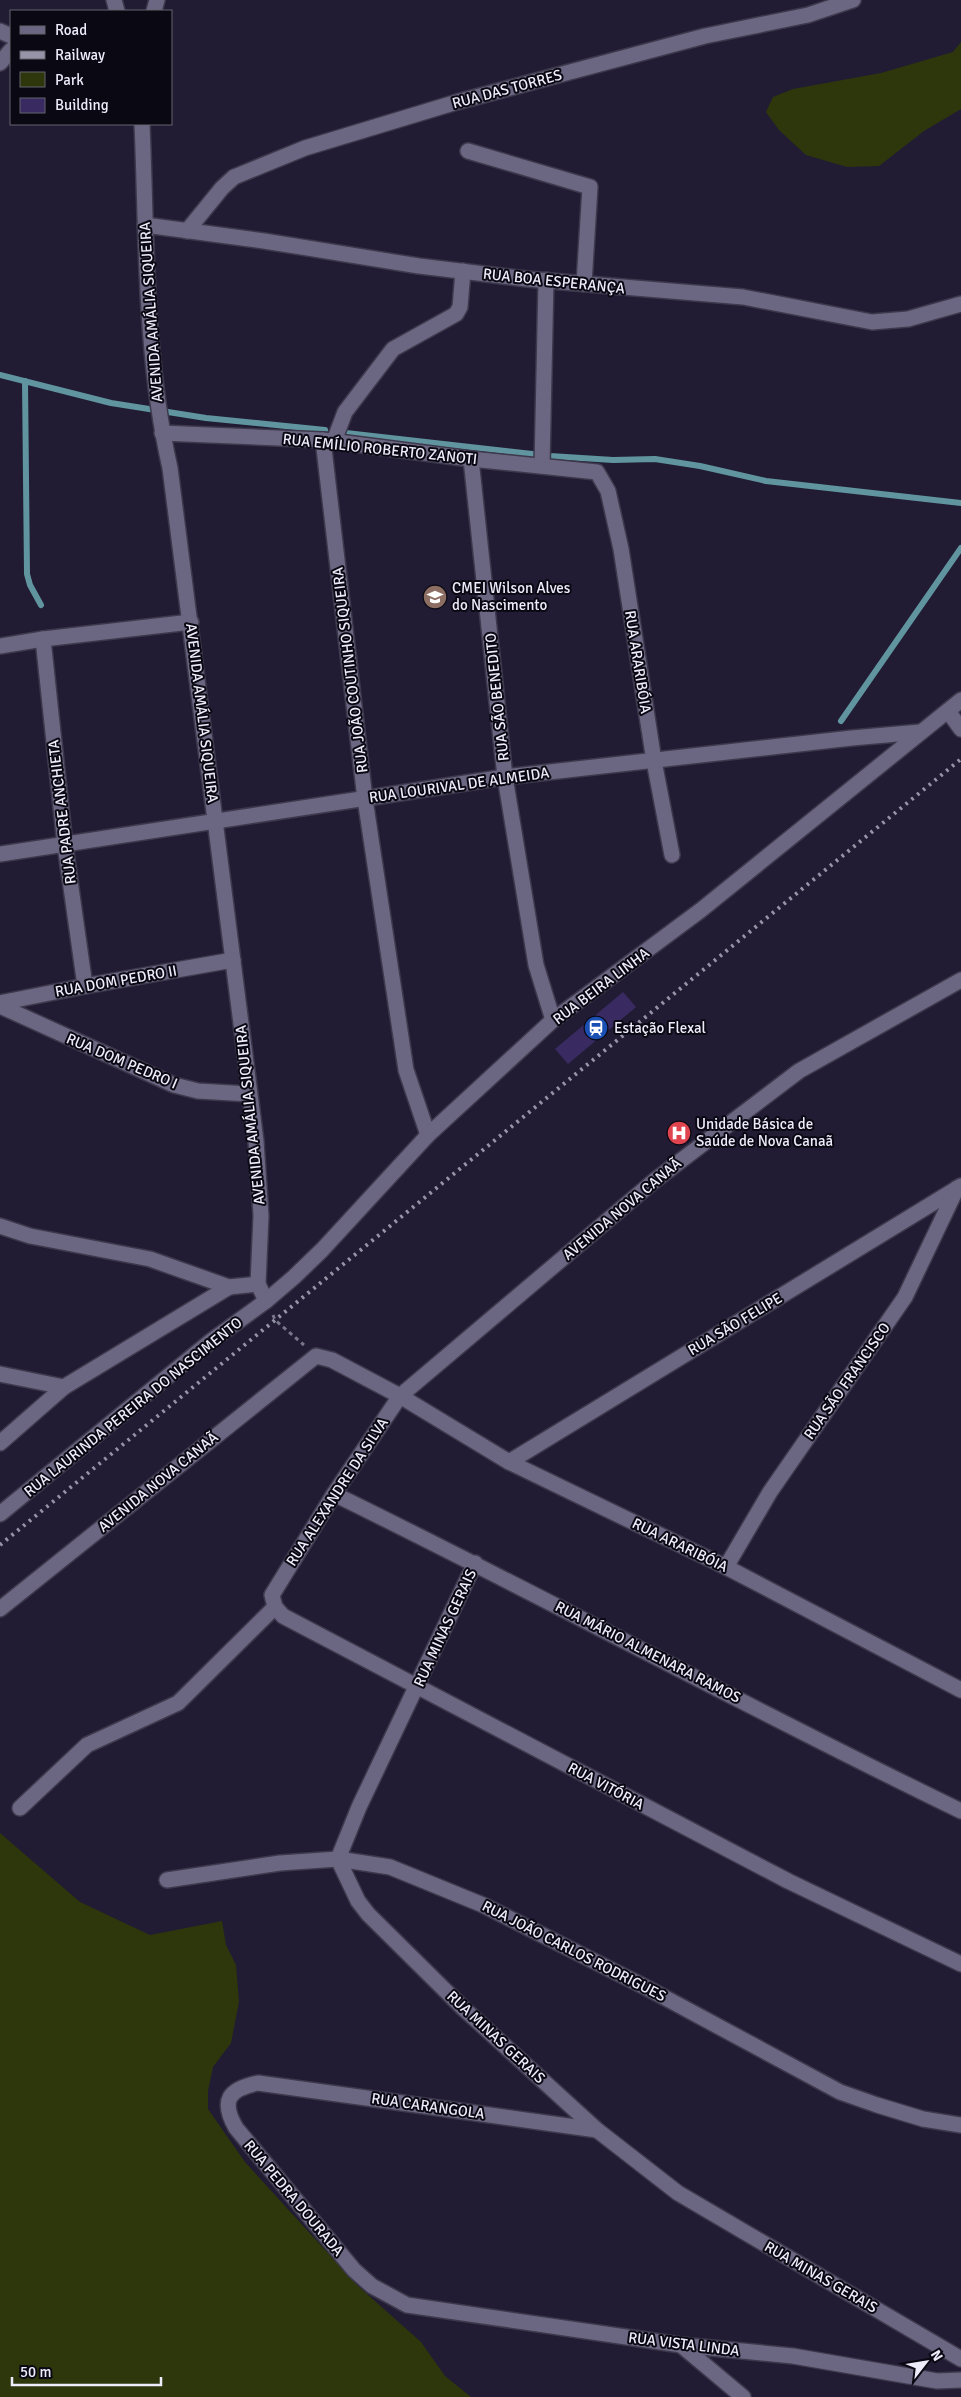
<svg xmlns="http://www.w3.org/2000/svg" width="961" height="2397" viewBox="0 0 961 2397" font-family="Signika,sans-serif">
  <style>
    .green { fill: #2d370b }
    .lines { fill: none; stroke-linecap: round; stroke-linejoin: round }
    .stream { stroke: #6095a0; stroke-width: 6 }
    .building { fill: #392b62 }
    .minor-casing { stroke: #3d384c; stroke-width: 18 }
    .path { stroke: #7a768a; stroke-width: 3; stroke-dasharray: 4 4; stroke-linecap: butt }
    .minor { stroke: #6b6681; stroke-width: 15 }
    .rail { stroke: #9894a7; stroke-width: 4; stroke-dasharray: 2.5 5; stroke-linecap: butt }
    .labels { text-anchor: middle; stroke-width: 4; stroke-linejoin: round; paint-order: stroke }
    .street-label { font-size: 15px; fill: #eeebfb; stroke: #0a0812 }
    .poi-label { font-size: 15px; fill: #eeebfb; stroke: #0a0812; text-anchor: start }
  </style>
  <rect width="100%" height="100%" fill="#211c33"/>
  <g class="green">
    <polygon points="961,42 961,109 924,131 879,166 847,167 806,155 779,130 766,112 773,97 793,89 881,73 953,52"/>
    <polygon points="0,1833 80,1902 150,1935 222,1921 226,1945 236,1965 239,2002 231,2043 213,2067 208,2091 208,2109 245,2162 358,2286 421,2342 445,2376 471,2397 0,2397"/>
  </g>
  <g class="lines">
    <g class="stream">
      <polyline points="0,375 111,403 206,418 325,430"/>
      <polyline points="25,381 27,574 30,585 41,605"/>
      <polyline points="346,433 550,456 613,460 655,459 700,466 766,481 961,503"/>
      <polyline points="841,721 961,548"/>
    </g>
  </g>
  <polygon class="building" points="623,992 636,1007 568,1064 555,1049"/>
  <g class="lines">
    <g class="minor-casing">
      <g id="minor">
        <polyline points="114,0 117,11"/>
        <polyline points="154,11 157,0"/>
        <polyline points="0,31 11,36"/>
        <polyline points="0,63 11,50"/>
        <path d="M 142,124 C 147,238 144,355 170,468 L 256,1141 L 261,1216 L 258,1284 L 266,1301"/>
        <polyline points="468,151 590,187 584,284"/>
        <polyline points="145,225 264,241 419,266 527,279 743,297 872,322 908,319 961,304"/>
        <polyline points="187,231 222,188 234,177 305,148 457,102 705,36 808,15 853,0"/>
        <polyline points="162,433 323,440 471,459 597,472 608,491 621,549 654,761 672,855"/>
        <polyline points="323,440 365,799 406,1070 428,1135"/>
        <polyline points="334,441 345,412 393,349 456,314 460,307 463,271"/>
        <polyline points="471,459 505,777 536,965 553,1020"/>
        <polyline points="542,466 546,280"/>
        <polyline points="43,639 65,845 85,986"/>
        <polyline points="0,646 43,639 191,622"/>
        <polyline points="948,711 961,729"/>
        <polyline points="0,854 505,777 852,738 920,732"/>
        <polyline points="961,980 799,1071 654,1181 400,1396 334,1494 272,1595 275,1607 283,1616 788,1881 961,1964"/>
        <polyline points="0,1003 85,986 233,960"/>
        <polyline points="0,1006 174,1085 198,1091 249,1094"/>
        <polyline points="0,1226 30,1236 150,1259 229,1287 258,1284"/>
        <polyline points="0,1374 64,1387"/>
        <polyline points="0,1443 64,1387 229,1287"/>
        <polyline points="509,1462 961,1186"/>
        <path d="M 334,1494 C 545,1597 750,1709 961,1811"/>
        <polyline points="0,1514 211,1341 266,1301 294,1277 322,1250 428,1135 553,1020 701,910 961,700"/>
        <polyline points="475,1563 359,1807 338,1859 358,1901 368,1914 463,2008 597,2130 678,2193 961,2359"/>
        <polyline points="726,1567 770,1492 905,1297 957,1188"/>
        <polyline points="0,1609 316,1356 332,1360 400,1396 509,1462 726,1567 961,1690"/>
        <polyline points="20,1808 87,1745 178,1703 275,1607"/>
        <polyline points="167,1880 280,1863 338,1859 390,1867 483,1905 647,1988 840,2092 877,2105 923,2119 961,2125"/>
        <path d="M 597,2130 L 258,2083 C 229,2089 220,2100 236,2128 L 354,2270 L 372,2286 L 407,2305 L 681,2345 L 793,2356 L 937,2381 L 961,2380"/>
        <polyline points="681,2345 743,2397"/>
      </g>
    </g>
    <polyline class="path" points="273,1315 275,1320 304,1345"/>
    <use href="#minor" class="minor"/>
    <polyline class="rail" points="0,1545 961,759"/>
  </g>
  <defs>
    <g id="school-disc" transform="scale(1.25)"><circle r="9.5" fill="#8d6e63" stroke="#0a0812"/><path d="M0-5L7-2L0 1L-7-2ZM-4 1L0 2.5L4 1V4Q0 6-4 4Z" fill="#fff"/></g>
    <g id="station-disc" transform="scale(1.25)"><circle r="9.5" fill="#1a4fb4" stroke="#0a0812"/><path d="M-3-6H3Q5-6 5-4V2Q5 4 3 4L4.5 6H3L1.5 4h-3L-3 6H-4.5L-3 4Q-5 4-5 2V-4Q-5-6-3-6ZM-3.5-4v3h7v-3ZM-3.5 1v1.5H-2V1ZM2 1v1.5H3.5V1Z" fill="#fff"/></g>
    <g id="hospital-disc" transform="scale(1.25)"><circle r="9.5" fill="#e0444e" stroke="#0a0812"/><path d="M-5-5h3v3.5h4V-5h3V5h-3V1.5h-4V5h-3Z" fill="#fff"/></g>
  </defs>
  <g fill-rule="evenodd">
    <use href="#school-disc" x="435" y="597"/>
    <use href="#station-disc" x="596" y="1028"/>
    <use href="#hospital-disc" x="679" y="1133"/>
  </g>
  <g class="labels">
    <g class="street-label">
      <text transform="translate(507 89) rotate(-15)" y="5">RUA DAS TORRES</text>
      <text transform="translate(554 281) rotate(6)" y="5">RUA BOA ESPERANÇA</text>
      <text transform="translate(151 312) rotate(-94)" y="5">AVENIDA AMÁLIA SIQUEIRA</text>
      <text transform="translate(380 449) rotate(6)" y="5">RUA EMÍLIO ROBERTO ZANOTI</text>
      <text transform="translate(638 662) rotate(81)" y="5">RUA ARARIBÓIA</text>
      <text transform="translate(350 670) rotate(-97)" y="5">RUA JOÃO COUTINHO SIQUEIRA</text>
      <text transform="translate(497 697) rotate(-96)" y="5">RUA SÃO BENEDITO</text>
      <text transform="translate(202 713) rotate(83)" y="5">AVENIDA AMÁLIA SIQUEIRA</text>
      <text transform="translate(459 785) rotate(-8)" y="5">RUA LOURIVAL DE ALMEIDA</text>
      <text transform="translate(62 812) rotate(-97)" y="5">RUA PADRE ANCHIETA</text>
      <text transform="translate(116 981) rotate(-10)" y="5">RUA DOM PEDRO II</text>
      <text transform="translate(601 986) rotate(-37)" y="5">RUA BEIRA LINHA</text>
      <text transform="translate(122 1061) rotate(23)" y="5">RUA DOM PEDRO I</text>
      <text transform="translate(250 1115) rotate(-96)" y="5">AVENIDA AMÁLIA SIQUEIRA</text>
      <text transform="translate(622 1209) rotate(-40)" y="5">AVENIDA NOVA CANAÃ</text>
      <text transform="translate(735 1324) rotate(-31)" y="5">RUA SÃO FELIPE</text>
      <text transform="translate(847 1381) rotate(-55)" y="5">RUA SÃO FRANCISCO</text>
      <text transform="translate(133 1407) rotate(-39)" y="5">RUA LAURINDA PEREIRA DO NASCIMENTO</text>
      <text transform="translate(158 1482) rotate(-39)" y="5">AVENIDA NOVA CANAÃ</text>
      <text transform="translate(337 1492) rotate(-57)" y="5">RUA ALEXANDRE DA SILVA</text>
      <text transform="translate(680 1545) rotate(26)" y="5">RUA ARARIBÓIA</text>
      <text transform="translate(445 1628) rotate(-65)" y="5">RUA MINAS GERAIS</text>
      <text transform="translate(648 1652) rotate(27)" y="5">RUA MÁRIO ALMENARA RAMOS</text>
      <text transform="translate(606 1786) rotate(28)" y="5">RUA VITÓRIA</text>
      <text transform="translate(574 1951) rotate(27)" y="5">RUA JOÃO CARLOS RODRIGUES</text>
      <text transform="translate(496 2037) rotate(43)" y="5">RUA MINAS GERAIS</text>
      <text transform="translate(428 2106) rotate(8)" y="5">RUA CARANGOLA</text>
      <text transform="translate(294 2198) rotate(50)" y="5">RUA PEDRA DOURADA</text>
      <text transform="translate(821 2277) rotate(30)" y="5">RUA MINAS GERAIS</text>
      <text transform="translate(684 2344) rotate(7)" y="5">RUA VISTA LINDA</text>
    </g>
    <g class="poi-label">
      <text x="452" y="593">CMEI Wilson Alves<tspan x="452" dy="17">do Nascimento</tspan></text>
      <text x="614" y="1033">Estação Flexal</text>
      <text x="696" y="1129">Unidade Básica de<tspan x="696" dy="17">Saúde de Nova Canaã</tspan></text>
    </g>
  </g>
  <rect x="10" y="10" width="162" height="115" fill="#0a0812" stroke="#65636f"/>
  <rect x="20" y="26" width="25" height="8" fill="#6b6681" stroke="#65636f"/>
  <text x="55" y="35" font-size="15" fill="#eeebfb">Road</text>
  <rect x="20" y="51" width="25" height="8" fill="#9894a7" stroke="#65636f"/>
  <text x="55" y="60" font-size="15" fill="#eeebfb">Railway</text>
  <rect x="20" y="72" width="25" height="15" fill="#2d370b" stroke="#65636f"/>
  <text x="55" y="85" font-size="15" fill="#eeebfb">Park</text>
  <rect x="20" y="98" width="25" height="15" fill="#392b62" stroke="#65636f"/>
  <text x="55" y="110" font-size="15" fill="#eeebfb">Building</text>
  <g transform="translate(926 2362) rotate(59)" stroke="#0a0812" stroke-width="4" paint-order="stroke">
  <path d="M0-4L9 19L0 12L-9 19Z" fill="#eeebfb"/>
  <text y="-8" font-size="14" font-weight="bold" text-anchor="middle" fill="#eeebfb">N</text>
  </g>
  <path d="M12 2377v8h149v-8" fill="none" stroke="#eeebfb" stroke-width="2.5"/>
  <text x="20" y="2377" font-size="15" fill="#eeebfb" stroke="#0a0812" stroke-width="4" paint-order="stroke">50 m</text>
</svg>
